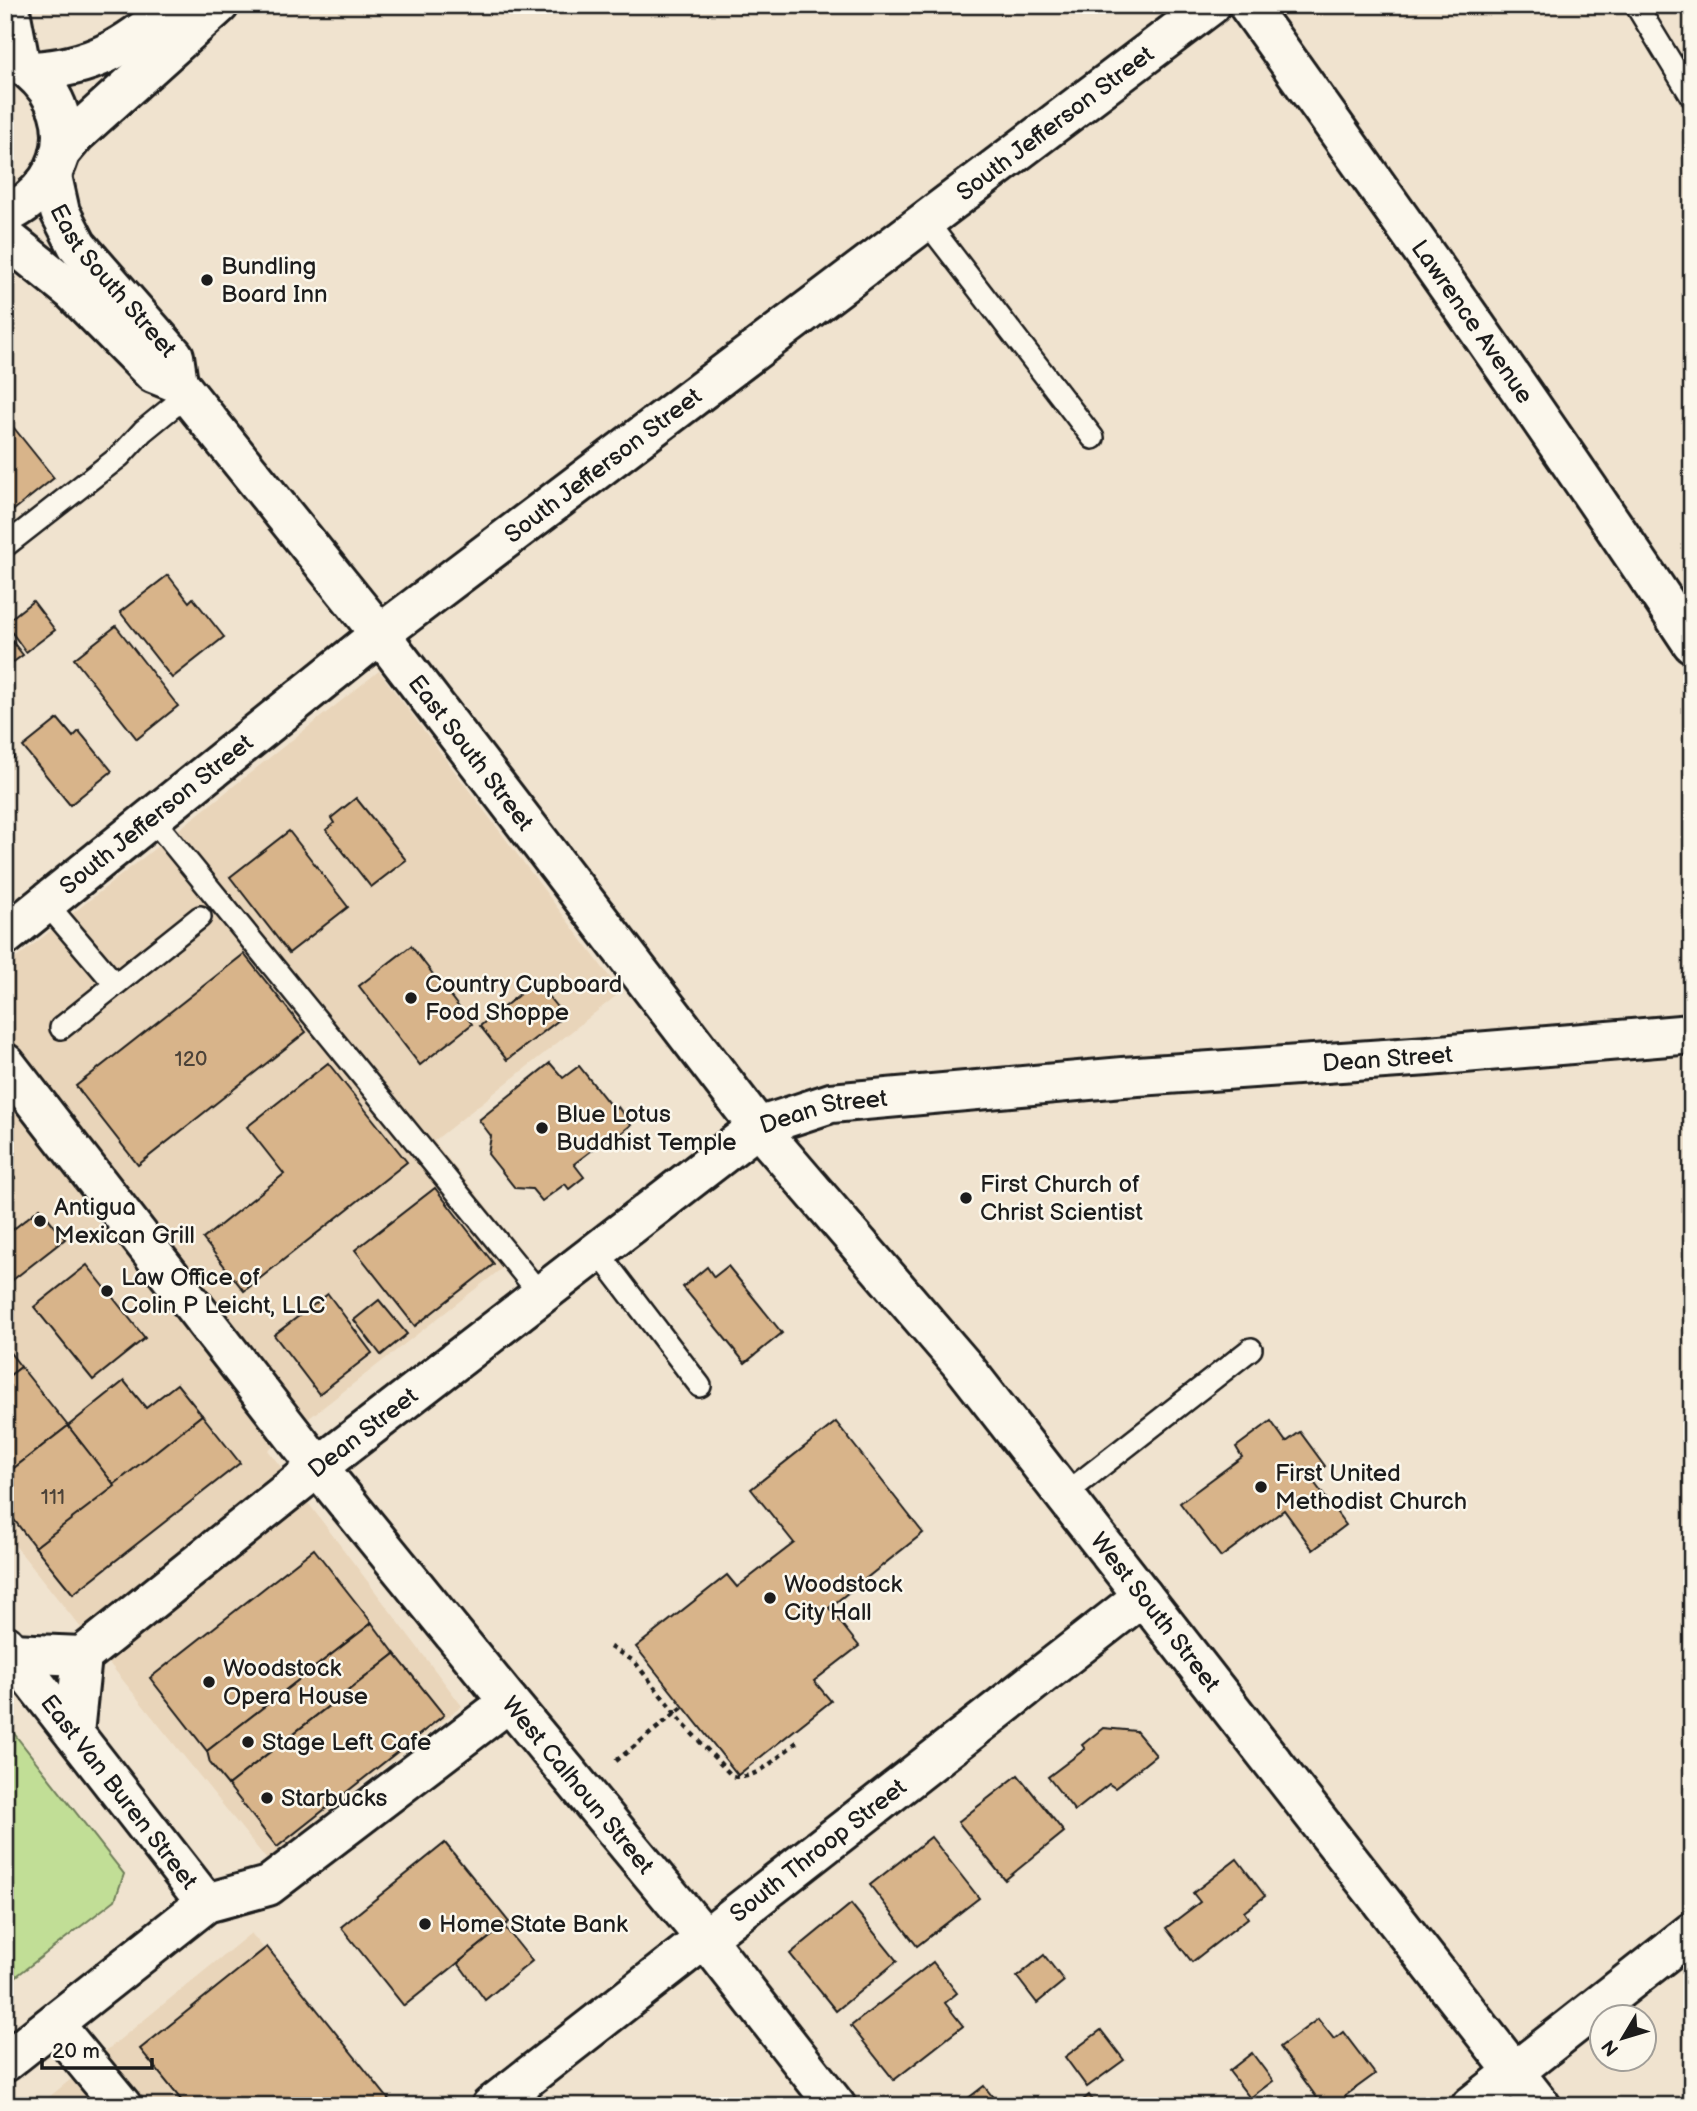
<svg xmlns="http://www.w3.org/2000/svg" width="1697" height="2111" viewBox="0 0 1697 2111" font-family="'Balsamiq Sans',sans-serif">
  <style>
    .built { fill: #e9d5ba }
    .green { fill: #c1de96; stroke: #6e7d59; stroke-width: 2 }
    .building { fill: #d8b48a; stroke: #1c1c1c; stroke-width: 2 }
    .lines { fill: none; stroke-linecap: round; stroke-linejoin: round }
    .lane-casing { stroke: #1c1c1c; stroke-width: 26 }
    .street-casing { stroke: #1c1c1c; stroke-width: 44 }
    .secondary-casing { stroke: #1c1c1c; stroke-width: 44 }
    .path { stroke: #1c1c1c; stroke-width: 4.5; stroke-dasharray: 5 5; stroke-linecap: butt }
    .lane { stroke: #fbf7ec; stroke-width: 21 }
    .street { stroke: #fbf7ec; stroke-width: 38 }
    .secondary { stroke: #fbf7ec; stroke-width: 38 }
    .poi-dot { fill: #1c1c1c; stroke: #fbf7ec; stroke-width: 2.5 }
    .labels { text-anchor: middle; stroke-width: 5; stroke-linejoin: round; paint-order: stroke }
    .number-label { font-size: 21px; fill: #4b4238 }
    .street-label { font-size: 24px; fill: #1c1c1c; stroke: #fbf7ec }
    .poi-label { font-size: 24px; fill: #1c1c1c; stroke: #fbf7ec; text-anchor: start }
  </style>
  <rect width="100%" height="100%" fill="#f0e3cf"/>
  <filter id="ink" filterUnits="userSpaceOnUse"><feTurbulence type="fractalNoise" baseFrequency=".0143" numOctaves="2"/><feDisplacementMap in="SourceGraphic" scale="14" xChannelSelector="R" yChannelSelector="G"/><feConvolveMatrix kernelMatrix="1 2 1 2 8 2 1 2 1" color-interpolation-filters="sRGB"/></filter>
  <g filter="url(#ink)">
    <g class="built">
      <polygon points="379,671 621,992 434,1141 523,1252 268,1450 462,1706 267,1860 5,1533 5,967"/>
      <polygon points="251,1933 396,2106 38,2106"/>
    </g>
    <polygon class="green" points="5,1722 124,1874 115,1900 5,1985"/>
    <g class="building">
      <polygon points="14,428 54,478 5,517 5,435"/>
      <polygon points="168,575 189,602 193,598 224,637 172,678 120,612"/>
      <polygon points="33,601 55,630 26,652 5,623"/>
      <polygon points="116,626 178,706 137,739 74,659"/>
      <polygon points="5,632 23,655 5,668"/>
      <polygon points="58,719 73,737 79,731 112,771 70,805 23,747"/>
      <polygon points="5,746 14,757 5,763"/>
      <polygon points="356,798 406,860 371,887 326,830 334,823 331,818"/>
      <polygon points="289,831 348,907 289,953 230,877"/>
      <polygon points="411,946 472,1024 420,1065 359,986"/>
      <polygon points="244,954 306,1032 138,1165 76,1086"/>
      <polygon points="536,981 564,1016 507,1060 480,1026"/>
      <polygon points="328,1063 407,1162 244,1291 203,1239 284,1174 247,1127"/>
      <polygon points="550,1063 563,1078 579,1066 614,1110 618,1107 631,1125 614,1139 612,1135 574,1164 584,1177 569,1189 565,1184 542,1201 532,1189 515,1188 488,1154 491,1136 479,1120"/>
      <polygon points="5,1166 15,1178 5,1186"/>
      <polygon points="435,1188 494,1264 415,1326 355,1250"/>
      <polygon points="40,1208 65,1239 5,1286 5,1236"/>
      <polygon points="87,1265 145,1338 93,1380 34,1307"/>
      <polygon points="728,1266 782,1333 745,1363 683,1287 707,1267 714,1277"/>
      <polygon points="328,1294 372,1353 319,1394 274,1335"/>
      <polygon points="379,1300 407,1334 381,1355 354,1320"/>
      <polygon points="5,1346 21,1367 5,1379"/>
      <polygon points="21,1367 68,1426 5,1475 5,1379"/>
      <polygon points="124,1381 146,1408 177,1384 202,1415 115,1486 68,1426"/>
      <polygon points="202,1415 240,1463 73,1594 35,1547"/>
      <polygon points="1271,1421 1286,1442 1300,1432 1325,1466 1310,1477 1346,1525 1313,1550 1284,1510 1221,1557 1180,1503 1242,1457 1236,1447"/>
      <polygon points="836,1422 923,1533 829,1608 859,1646 814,1681 831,1701 738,1775 636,1647 727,1575 737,1587 794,1543 751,1489"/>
      <polygon points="68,1426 115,1486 35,1547 5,1508 5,1475"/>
      <polygon points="314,1549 372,1623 207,1751 150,1678"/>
      <polygon points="372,1623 395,1654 228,1785 210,1763 207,1751"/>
      <polygon points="395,1654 444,1715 277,1847 228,1785"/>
      <polygon points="1103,1728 1136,1731 1156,1755 1115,1788 1109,1784 1075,1811 1048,1777 1085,1749 1082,1745"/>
      <polygon points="1018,1775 1064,1832 1005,1880 958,1822"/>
      <polygon points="931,1837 979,1898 917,1946 870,1885"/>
      <polygon points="445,1843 509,1922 404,2006 341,1927"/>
      <polygon points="1237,1859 1265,1896 1244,1912 1248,1918 1192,1962 1166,1928 1200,1902 1193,1893"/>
      <polygon points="851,1904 897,1961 836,2011 790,1954"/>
      <polygon points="504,1926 532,1961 485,2000 458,1963"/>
      <polygon points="267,1947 394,2106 186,2106 140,2049"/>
      <polygon points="1044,1955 1064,1981 1037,2003 1017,1977"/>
      <polygon points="933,1962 957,1993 945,2003 963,2026 894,2080 851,2026"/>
      <polygon points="1318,2019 1334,2039 1343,2032 1375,2074 1345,2096 1351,2104 1349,2106 1323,2106 1280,2047"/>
      <polygon points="1101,2030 1124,2060 1087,2087 1065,2057"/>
      <polygon points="1252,2053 1273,2081 1250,2098 1229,2071"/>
      <polygon points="984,2086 1000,2106 958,2106"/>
      <polygon points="1089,2095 1097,2106 1076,2106"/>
      <polygon points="1248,2098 1254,2106 1238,2106"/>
    </g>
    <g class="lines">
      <g class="lane-casing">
        <g id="lane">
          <polyline points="1636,5 1692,97"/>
          <polyline points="926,221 1093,438"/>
          <polyline points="5,546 120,456 143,431 187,395"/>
          <polyline points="152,818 541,1295"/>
          <polyline points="46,903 115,984"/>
          <polyline points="61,1028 200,917"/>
          <polyline points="597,1251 700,1386"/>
          <polyline points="1064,1495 1251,1349"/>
        </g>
      </g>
      <g class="street-casing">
        <g id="street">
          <path id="s1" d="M 1248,5 C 1399,216 1549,427 1692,643"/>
          <path d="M 33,71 C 100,67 126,44 177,5"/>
          <polyline points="61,152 76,134 219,5"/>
          <path id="s2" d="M 5,936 L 380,634 L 1211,5"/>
          <path id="s3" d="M 5,1063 L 318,1467 L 509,1702 L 705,1938 L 836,2106"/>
          <path id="s4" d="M 5,1645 L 206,1903"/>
          <path id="s5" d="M 11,1653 L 82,1656 L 318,1467 L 758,1127"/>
          <polyline points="74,1733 82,1656"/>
          <polyline points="54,2024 122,2106"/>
          <polyline points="5,2062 206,1903 268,1886 509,1702"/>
          <polyline points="1471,2106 1692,1932"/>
        </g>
      </g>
      <g class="secondary-casing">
        <g id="secondary">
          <polyline points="9,5 20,62"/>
          <path d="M 5,55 C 81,91 81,179 5,215"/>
          <path id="s6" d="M 52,176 L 60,212 L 77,245 L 174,356 L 178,383"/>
          <path id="s7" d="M 5,237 L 72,291 L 153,373 L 178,383 L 380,634 L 758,1127 L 965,1368 L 1541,2106"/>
          <path id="s8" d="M 758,1127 L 831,1103 L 1123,1077 L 1428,1056 L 1692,1034"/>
          <path id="s9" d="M 491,2106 L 1143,1596"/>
        </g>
      </g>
      <g class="path">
        <path d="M 610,1647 L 634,1661 L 686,1727 L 732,1776 C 756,1782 778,1756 797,1742"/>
        <polyline points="616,1761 683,1707"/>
      </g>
      <use href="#lane" class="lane"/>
      <use href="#street" class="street"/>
      <use href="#secondary" class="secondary"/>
    </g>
  </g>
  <g class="poi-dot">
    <circle cx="207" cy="280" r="7"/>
    <circle cx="411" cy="998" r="7"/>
    <circle cx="542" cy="1128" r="7"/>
    <circle cx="966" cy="1198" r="7"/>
    <circle cx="40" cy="1221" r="7"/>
    <circle cx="107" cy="1291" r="7"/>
    <circle cx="1261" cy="1487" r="7"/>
    <circle cx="770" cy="1598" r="7"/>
    <circle cx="209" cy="1682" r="7"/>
    <circle cx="248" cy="1742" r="7"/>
    <circle cx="267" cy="1798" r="7"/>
    <circle cx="425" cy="1924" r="7"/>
  </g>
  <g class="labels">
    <g class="number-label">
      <text x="191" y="1066">120</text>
      <text x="53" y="1504">111</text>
    </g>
    <g class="street-label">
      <text dy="8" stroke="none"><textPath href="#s2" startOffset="1328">South Jefferson Street</textPath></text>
      <text dy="8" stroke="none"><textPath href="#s6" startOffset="124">East South Street</textPath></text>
      <text dy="8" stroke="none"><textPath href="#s1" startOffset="388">Lawrence Avenue</textPath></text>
      <text dy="8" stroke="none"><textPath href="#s2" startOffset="761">South Jefferson Street</textPath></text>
      <text dy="8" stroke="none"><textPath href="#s7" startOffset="700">East South Street</textPath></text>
      <text dy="8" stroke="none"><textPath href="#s2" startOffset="194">South Jefferson Street</textPath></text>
      <text dy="8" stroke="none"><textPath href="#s8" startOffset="635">Dean Street</textPath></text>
      <text dy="8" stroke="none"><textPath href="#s8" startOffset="68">Dean Street</textPath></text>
      <text dy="8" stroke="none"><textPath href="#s5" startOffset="430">Dean Street</textPath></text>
      <text dy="8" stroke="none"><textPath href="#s7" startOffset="1799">West South Street</textPath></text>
      <text dy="8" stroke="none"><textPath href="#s3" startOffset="922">West Calhoun Street</textPath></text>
      <text dy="8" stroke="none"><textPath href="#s4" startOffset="186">East Van Buren Street</textPath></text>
      <text dy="8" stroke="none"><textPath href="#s9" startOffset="415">South Throop Street</textPath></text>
    </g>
    <g class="poi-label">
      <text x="221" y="274">Bundling<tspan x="221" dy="28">Board Inn</tspan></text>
      <text x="425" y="992">Country Cupboard<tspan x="425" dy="28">Food Shoppe</tspan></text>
      <text x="556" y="1122">Blue Lotus<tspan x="556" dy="28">Buddhist Temple</tspan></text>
      <text x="980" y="1192">First Church of<tspan x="980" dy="28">Christ Scientist</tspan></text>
      <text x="54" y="1215">Antigua<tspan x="54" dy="28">Mexican Grill</tspan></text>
      <text x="121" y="1285">Law Office of<tspan x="121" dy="28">Colin P Leicht, LLC</tspan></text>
      <text x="1275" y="1481">First United<tspan x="1275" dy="28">Methodist Church</tspan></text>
      <text x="784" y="1592">Woodstock<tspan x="784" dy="28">City Hall</tspan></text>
      <text x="223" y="1676">Woodstock<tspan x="223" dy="28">Opera House</tspan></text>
      <text x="262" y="1750">Stage Left Cafe</text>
      <text x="281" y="1806">Starbucks</text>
      <text x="439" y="1932">Home State Bank</text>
    </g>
  </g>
  <rect width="1697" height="2111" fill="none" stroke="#fbf7ec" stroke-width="28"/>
  <rect x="14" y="14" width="1669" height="2083" fill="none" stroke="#1c1c1c" stroke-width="2.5" filter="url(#ink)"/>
  <g transform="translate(1623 2038) rotate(232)"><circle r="33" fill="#fbf7ec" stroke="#a29f99" stroke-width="2"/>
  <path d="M0-5L12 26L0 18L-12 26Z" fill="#1c1c1c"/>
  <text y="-10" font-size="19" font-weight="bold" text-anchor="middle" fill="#1c1c1c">N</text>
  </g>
  <path d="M42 2058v10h110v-10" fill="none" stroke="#1c1c1c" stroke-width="3.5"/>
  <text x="52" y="2058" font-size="21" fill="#1c1c1c" stroke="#fbf7ec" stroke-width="5" paint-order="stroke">20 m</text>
</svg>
